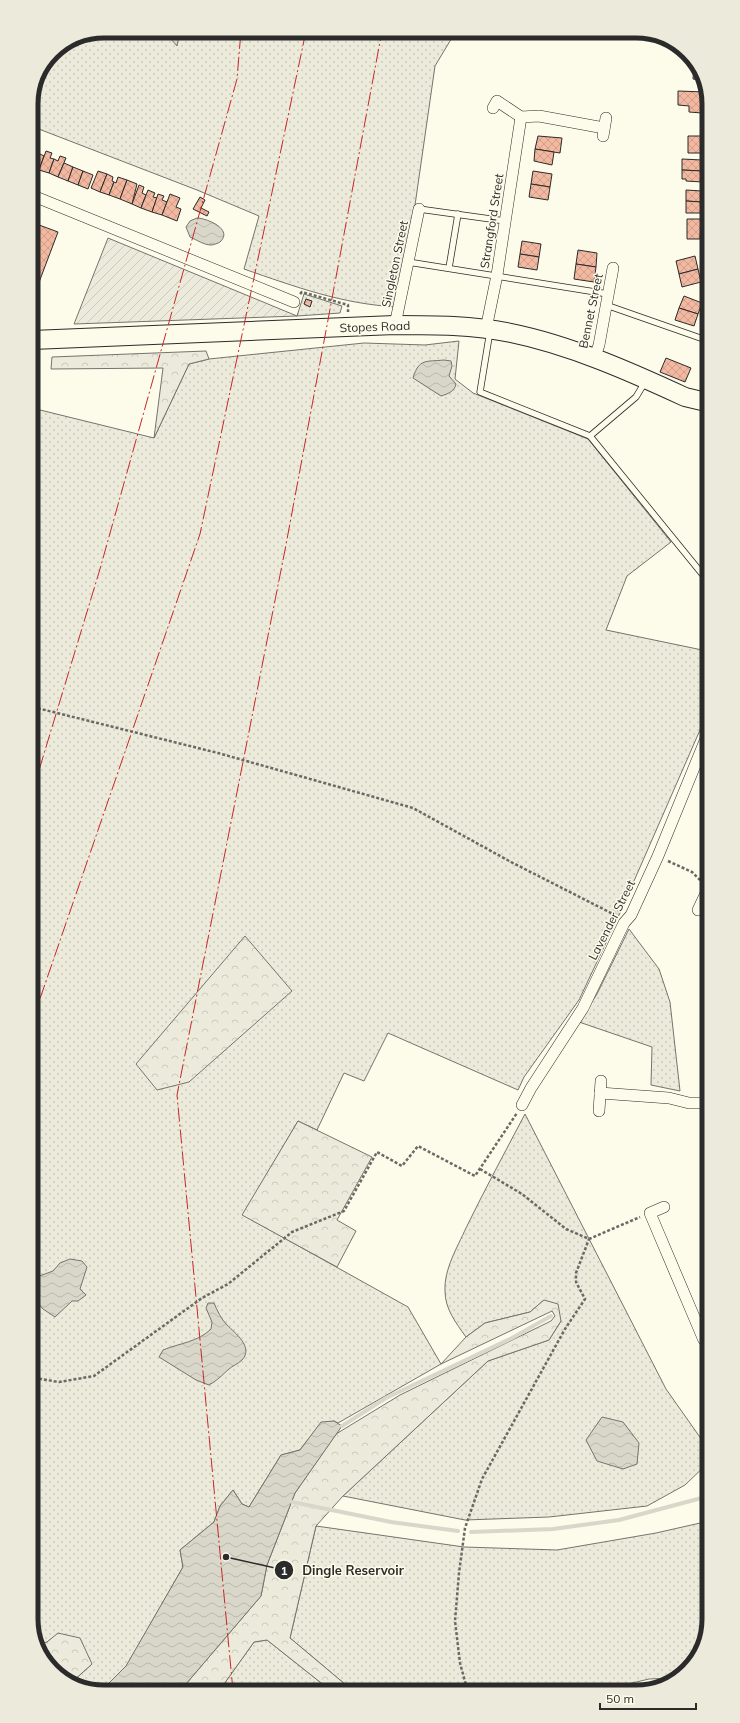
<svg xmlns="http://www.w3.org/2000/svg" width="740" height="1723" viewBox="0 0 740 1723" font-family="Mulish,sans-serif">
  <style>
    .grass { fill: url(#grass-dots); stroke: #74746e }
    .forest { fill: url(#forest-crowns); stroke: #74746e }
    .garden { fill: url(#garden-furrows); stroke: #74746e }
    .water { fill: url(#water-waves); stroke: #74746e }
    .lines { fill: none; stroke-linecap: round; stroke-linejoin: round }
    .stream { stroke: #d8d7c9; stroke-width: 4 }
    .building { fill: url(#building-cross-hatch); stroke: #2b2b2b }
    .lane-casing { stroke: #2b2b2b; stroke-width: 7 }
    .street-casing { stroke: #2b2b2b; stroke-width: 12 }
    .primary-casing { stroke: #2b2b2b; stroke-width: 20 }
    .path { stroke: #6a6964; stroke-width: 2.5; stroke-dasharray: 3 2; stroke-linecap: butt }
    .lane { stroke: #fdfbea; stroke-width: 5.5 }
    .street { stroke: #fdfbea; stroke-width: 11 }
    .primary { stroke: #fdfbea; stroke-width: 18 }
    .power { stroke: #c62828; stroke-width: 1; stroke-dasharray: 14 3 2 3; stroke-linecap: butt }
    .labels { text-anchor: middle; stroke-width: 3; stroke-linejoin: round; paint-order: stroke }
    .street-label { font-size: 12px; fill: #2b2b2b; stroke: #fdfbea }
    .rim { fill: none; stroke: #2b2b2b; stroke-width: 5 }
    .leader { fill: none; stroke: #2b2b2b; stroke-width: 1.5 }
    .callout-dot { fill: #2b2b2b; stroke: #fdfbea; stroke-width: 1.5 }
    .mark-label { font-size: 12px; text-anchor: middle; font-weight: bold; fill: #fff }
    .callout-label { font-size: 13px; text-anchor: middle; font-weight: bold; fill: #2b2b2b; stroke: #fdfbea; stroke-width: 3; stroke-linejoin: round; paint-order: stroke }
  </style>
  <defs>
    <pattern id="grass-dots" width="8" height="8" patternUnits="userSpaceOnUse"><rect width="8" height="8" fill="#ecebdb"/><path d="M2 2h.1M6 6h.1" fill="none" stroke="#cbcabc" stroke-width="1.8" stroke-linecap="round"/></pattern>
    <pattern id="forest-crowns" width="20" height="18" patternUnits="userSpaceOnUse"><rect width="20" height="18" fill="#ecebdb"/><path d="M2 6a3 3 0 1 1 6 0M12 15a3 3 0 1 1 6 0" fill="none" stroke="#cbcabc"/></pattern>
    <pattern id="garden-furrows" width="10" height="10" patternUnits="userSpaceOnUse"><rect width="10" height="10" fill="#ecebdb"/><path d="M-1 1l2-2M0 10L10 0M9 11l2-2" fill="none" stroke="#cbcabc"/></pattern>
    <pattern id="water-waves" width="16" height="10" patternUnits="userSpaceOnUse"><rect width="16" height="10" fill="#d8d7c9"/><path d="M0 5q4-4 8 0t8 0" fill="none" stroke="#bab9ad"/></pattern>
    <pattern id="building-cross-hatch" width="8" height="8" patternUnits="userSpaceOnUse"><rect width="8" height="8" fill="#f2b8a0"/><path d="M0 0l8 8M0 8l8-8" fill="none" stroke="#d09e8a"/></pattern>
  </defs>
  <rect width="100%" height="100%" fill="#fdfbea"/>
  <g class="grass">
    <path d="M 104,31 L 456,31 L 435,66 L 413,219 L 397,307 C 342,304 296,287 244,269 L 259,216 L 197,190 L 31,126 L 31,100 L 53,52 L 77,37 Z"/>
    <polygon points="304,294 342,306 340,313 297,316"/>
    <polygon points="459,341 455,379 473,393 588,439 671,542 627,576 606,630 707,651 707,714 620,913 579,1000 524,1077 518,1090 388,1033 364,1081 344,1073 317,1130 298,1121 243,1215 408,1307 441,1364 338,1423 334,1421 320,1424 300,1450 281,1455 249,1507 242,1504 233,1490 220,1506 214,1522 180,1550 183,1567 126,1667 104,1688 105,1692 99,1692 72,1682 92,1664 59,1633 47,1642 37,1646 35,1642 32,408 154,438 189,364 209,359 364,343 425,345"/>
    <polygon points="629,929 659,969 670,1002 680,1091 651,1085 652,1047 579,1022 597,994"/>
    <path d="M 525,1114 L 666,1389 L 709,1450 L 709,1462 L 685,1485 L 647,1506 L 549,1517 L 465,1520 L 343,1496 L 488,1361 L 549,1340 L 561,1321 L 544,1300 L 530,1312 L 485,1323 L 466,1337 C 456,1323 445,1309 445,1291 C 444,1269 457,1248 466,1228 C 485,1189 505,1152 525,1114 Z"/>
    <polygon points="709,1521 709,1619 694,1663 673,1678 649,1679 611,1688 352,1690 290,1638 316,1526 464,1547 557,1550 656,1533"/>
    <polygon points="267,1640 330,1690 219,1691 254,1642"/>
  </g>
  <g class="forest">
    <polygon points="206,351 209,359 189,364 154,438 163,368 51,369 52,357"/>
    <polygon points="245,936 292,991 189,1082 157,1090 136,1064"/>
    <polygon points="298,1121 372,1157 337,1220 356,1231 337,1267 242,1215"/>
    <polygon points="544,1300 558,1304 561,1321 549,1340 488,1361 343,1496 316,1526 290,1638 352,1690 330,1690 267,1640 254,1642 219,1691 180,1691 261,1596 267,1565 295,1493 336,1434 400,1395 551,1321 555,1316 552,1311 441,1364 466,1337 485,1323 530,1312"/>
    <polygon points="58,1633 80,1638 92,1664 72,1682 60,1677 37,1646 47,1642"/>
  </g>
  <polygon class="garden" points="108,238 297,316 74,324"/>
  <g class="water">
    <polygon points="164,31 180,31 177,46"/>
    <path d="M 197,218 C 206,218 234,229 220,242 C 218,243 214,245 211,245 C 204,245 197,240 190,237 L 186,227 L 190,221 Z"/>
    <path d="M 444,360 L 451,361 L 452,366 L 449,376 L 456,384 C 455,391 448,394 441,396 L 413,378 C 419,358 426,362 444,360 Z"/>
    <polygon points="70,1259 82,1261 87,1267 80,1289 86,1295 78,1301 72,1301 55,1317 43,1309 34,1299 34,1278 53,1271 60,1263"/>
    <path d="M 208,1303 L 214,1303 C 217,1310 221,1319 227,1325 C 235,1333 254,1347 242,1360 C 238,1364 232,1366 229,1369 C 222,1375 218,1380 209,1385 L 196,1380 L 159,1357 L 163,1350 C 180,1343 198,1342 211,1329 L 212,1322 L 206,1308 Z"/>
    <polygon points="602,1417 623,1422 639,1443 637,1464 623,1469 597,1461 586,1440"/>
    <polygon points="334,1421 342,1426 295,1493 267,1565 261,1596 180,1691 105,1692 104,1688 126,1666 183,1567 180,1550 214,1522 220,1506 233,1490 242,1504 249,1507 281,1455 300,1450 321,1422"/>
  </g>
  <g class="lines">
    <g class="stream">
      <polyline points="342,1426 386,1398 512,1338 551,1316"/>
      <polyline points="292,1502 391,1522 458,1531"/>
      <polyline points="471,1532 553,1529 619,1520 709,1496"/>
    </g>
  </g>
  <g class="building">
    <polygon points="694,66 705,81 693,79"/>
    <polygon points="678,91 705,92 702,113 689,112 689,106 678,105"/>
    <polygon points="538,136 562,138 560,153 535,149"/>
    <polygon points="688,136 704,136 703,153 688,153"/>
    <polygon points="535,149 554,152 552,165 534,161"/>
    <polygon points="34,151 44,156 39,170 31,167 31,158"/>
    <polygon points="46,151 52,153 50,158 54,159 49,173 39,170"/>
    <polygon points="60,156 66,158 58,177 49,173 54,159 58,161"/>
    <polygon points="682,159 702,160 702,171 682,170"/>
    <polygon points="64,163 73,167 68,181 58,177"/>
    <polygon points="73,167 83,171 78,185 68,181"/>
    <polygon points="682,170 702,171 702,182 686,181 686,179 682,179"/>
    <polygon points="83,171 93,175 88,189 78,185"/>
    <polygon points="98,171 107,174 100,192 91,188"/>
    <polygon points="533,171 552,174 550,187 531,184"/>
    <polygon points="107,174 113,177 112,181 114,182 109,195 100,192"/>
    <polygon points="118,177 127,180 120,199 109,195 114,182 116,183"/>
    <polygon points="127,180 137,184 132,204 120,199"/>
    <polygon points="531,184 550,187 548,200 529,197"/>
    <polygon points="139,185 144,187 142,193 146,195 141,208 132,204"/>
    <polygon points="148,190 155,193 153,197 157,198 152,212 141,208"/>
    <polygon points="686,190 702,191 702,202 686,201"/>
    <polygon points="158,194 164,196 162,200 167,202 162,215 152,212"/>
    <polygon points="170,194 180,198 176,207 181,209 177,221 162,215"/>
    <polygon points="200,197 205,200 201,208 209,212 207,216 193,209"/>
    <polygon points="686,201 702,202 702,213 686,213"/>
    <polygon points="687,219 701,219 700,239 687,239"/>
    <polygon points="31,222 58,232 38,285 35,285 32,294"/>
    <polygon points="522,241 541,244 539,257 520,254"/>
    <polygon points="578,250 597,253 596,267 576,264"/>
    <polygon points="520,254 539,257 537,270 518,267"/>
    <polygon points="695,256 698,269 679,274 676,261"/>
    <polygon points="576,264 596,267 594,282 574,279"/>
    <polygon points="698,269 701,282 682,287 679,274"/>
    <polygon points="684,296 702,303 698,314 679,308"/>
    <polygon points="306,299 312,301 310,307 304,304"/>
    <polygon points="679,308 698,314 694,326 675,320"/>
    <polygon points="666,358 691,368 685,382 660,372"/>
  </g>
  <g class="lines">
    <g class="lane-casing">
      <g id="lane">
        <polyline points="419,209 505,221"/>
        <polyline points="408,262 608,294"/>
        <polyline points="449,268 458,214"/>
        <polyline points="606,305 706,340"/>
        <polyline points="490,331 480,392 590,436 703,575 706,572"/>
        <polyline points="590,436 636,397 645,382"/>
      </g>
    </g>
    <g class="street-casing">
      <g id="street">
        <polyline points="493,108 497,101 521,117 539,116 604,128"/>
        <polyline points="603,136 606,118"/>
        <polyline points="31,195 294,302"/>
        <polyline points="395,325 419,209"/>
        <polyline points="486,329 497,275 521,117"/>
        <polyline points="594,359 599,345 613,268"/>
        <polyline points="698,910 707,891"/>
        <polyline points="600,1093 669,1098 689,1103 708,1103"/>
        <polyline points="522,1105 531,1088 583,1008 624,923 631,915 658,856 707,736"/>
        <polyline points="599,1111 601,1081"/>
        <polyline points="664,1207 650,1213 703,1338 708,1346"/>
      </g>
    </g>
    <g class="primary-casing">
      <path id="primary" d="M 32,340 L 395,325 C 434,325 473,325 511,333 C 570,345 631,372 685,397 L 706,402"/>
    </g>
    <g class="path">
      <polyline points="300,294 302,292 348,305 348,312"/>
      <polyline points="33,707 218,753 413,808 511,862 613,914 621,909"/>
      <polyline points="668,861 692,872 702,882"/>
      <polyline points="480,1169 522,1194 566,1229 589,1239 640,1217"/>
      <polyline points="34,1378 59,1382 94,1376 202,1298 228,1284 292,1232 344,1211 377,1152 402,1166 418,1146 475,1176 517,1113"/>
      <polyline points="467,1689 460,1663 455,1621 459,1573 465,1528 482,1479 565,1329 585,1299 576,1282 576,1273 589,1239"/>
    </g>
    <use href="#lane" class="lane"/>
    <use href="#street" class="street"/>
    <use href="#primary" class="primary"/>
    <g class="power">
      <polyline points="33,790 100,569 237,79 241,31"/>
      <polyline points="33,1019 200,534 306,31"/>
      <polyline points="233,1691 177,1095 285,550 382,31"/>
    </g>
  </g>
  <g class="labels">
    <g class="street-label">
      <text transform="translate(492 221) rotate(-81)" y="4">Strangford Street</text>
      <text transform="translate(395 264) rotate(-78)" y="4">Singleton Street</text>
      <text transform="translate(591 311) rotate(-78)" y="4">Bennet Street</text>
      <text transform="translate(375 327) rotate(-2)" y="4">Stopes Road</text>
      <text transform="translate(612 920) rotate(-63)" y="4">Lavender Street</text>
    </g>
  </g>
  <path d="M0 0H740V1723H0ZM104 38H636A66 66 0 0 1 702 104V1619A66 66 0 0 1 636 1685H104A66 66 0 0 1 38 1619V104A66 66 0 0 1 104 38Z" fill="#eceadb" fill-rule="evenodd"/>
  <path class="rim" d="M104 38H636A66 66 0 0 1 702 104V1619A66 66 0 0 1 636 1685H104A66 66 0 0 1 38 1619V104A66 66 0 0 1 104 38Z"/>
  <path class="leader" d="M226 1557L284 1570"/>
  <g class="callout-dot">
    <circle cx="226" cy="1557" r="4"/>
    <circle cx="284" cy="1570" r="10"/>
  </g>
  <g class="mark-label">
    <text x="284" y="1575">1</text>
  </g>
  <g class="callout-label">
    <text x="353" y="1575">Dingle Reservoir</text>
  </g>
  <path d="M600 1703v6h96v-6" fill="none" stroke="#2b2b2b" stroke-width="2"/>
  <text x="606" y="1703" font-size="12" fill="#2b2b2b" stroke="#fdfbea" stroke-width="3" paint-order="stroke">50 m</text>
</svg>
